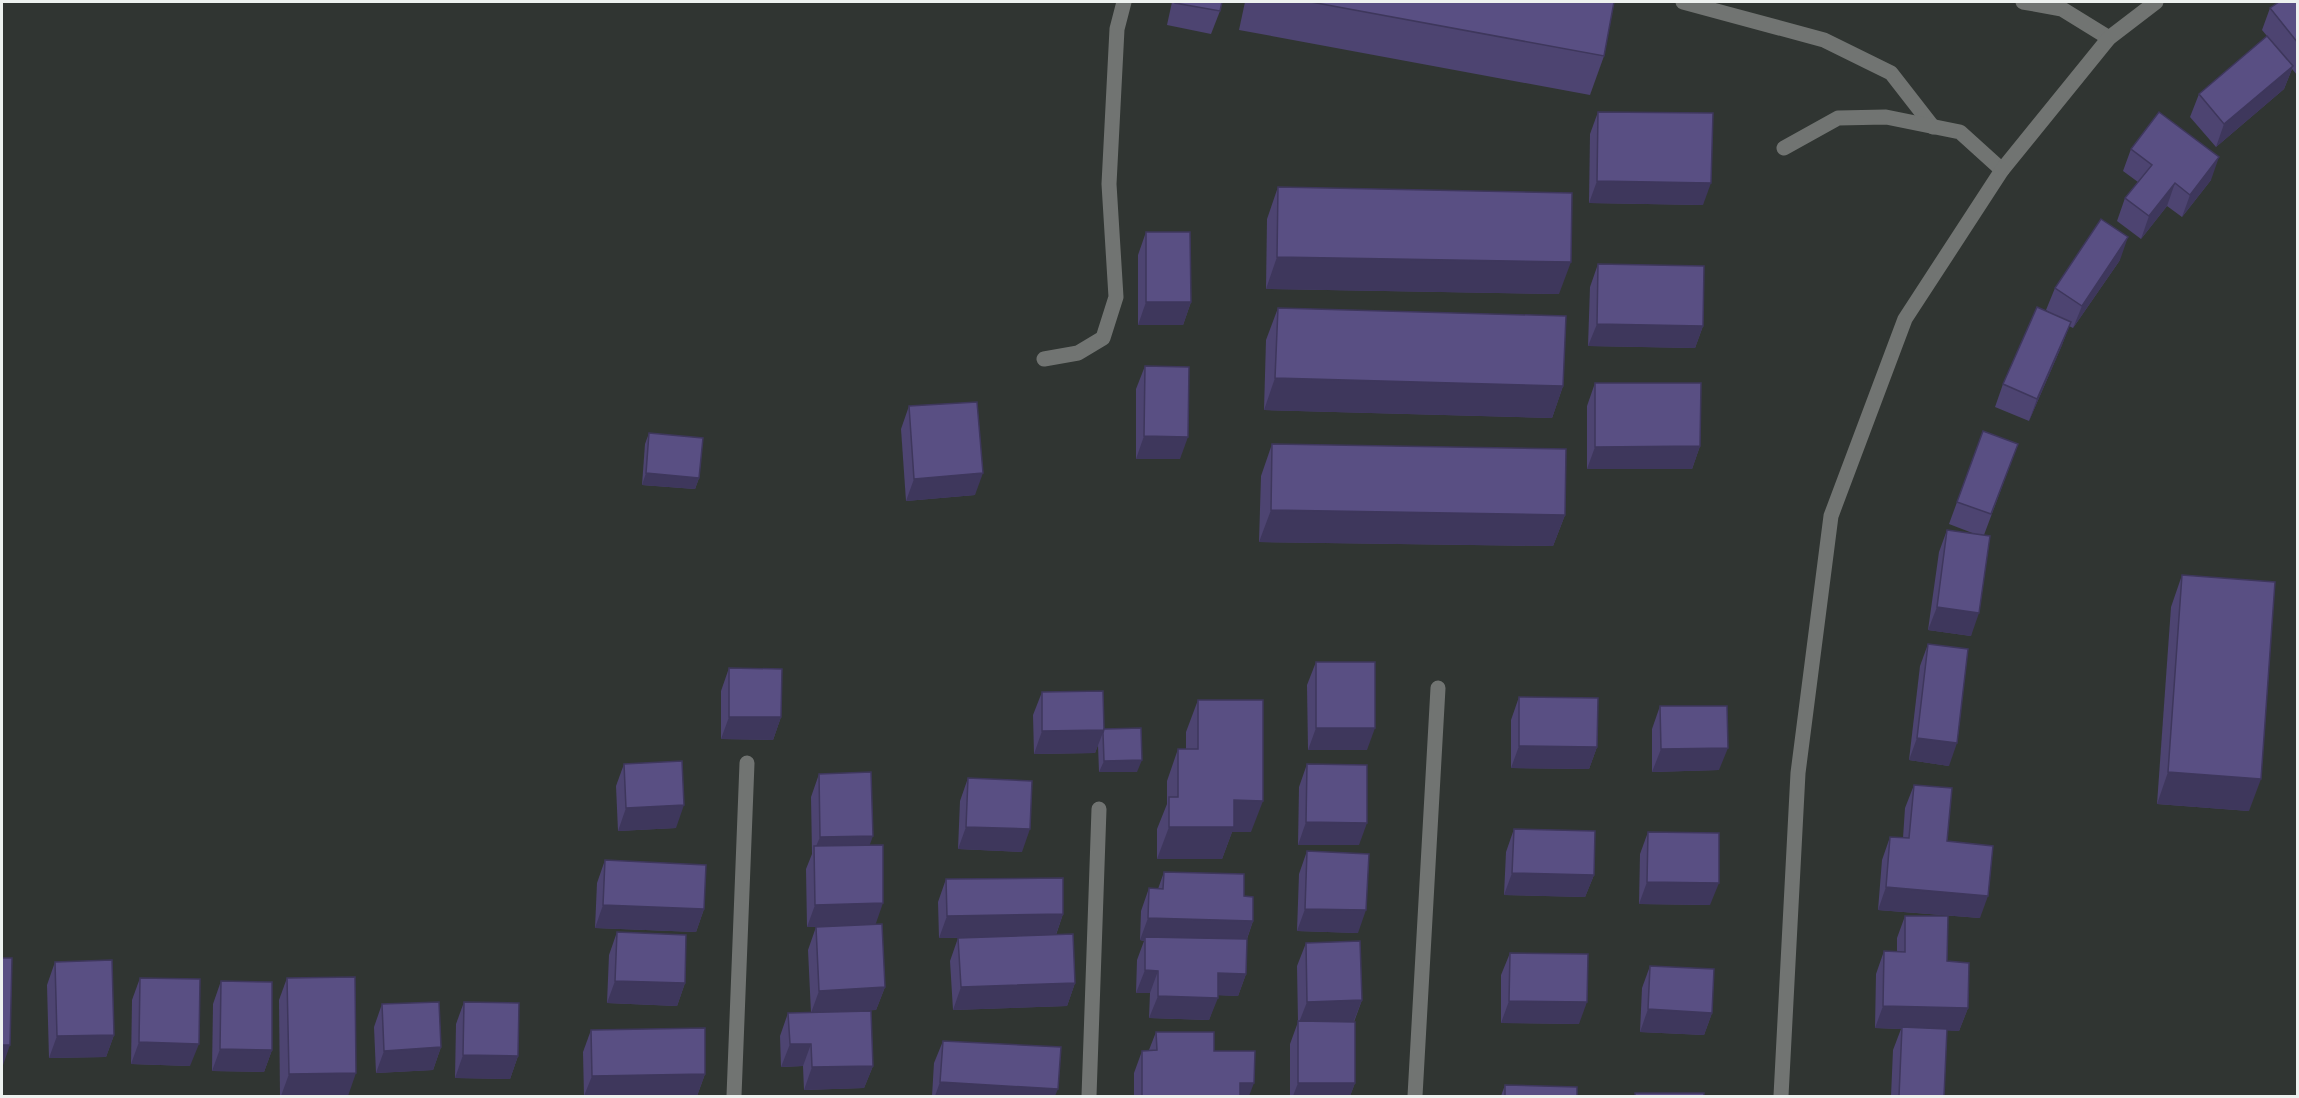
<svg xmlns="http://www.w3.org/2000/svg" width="2299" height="1098" viewBox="0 0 2299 1098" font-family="'Roboto Condensed',sans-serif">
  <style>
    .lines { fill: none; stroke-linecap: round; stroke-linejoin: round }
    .lane { stroke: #717472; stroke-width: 15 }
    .street { stroke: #717472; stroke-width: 15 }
    .wall { fill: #4d4471 }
    .shaded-wall { fill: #3e375c }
    .building { fill: #594f83; stroke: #3e375c; stroke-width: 1.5 }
  </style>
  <rect width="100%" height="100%" fill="#303532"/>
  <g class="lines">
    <g class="lane">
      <polyline points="1683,2 1824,40 1891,73 1933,127"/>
      <polyline points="1784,148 1838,118 1886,117 1960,132 2002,170"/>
      <polyline points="1044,359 1078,353 1103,338 1116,297 1109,184 1117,29 1124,2"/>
    </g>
    <g class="street">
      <polyline points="2023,2 2062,9 2109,38"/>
      <polyline points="734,1096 747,763"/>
      <polyline points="1089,1096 1099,809"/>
      <polyline points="1415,1096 1438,688"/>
      <polyline points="1781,1096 1798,773 1831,516 1905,319 2002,170 2109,38 2156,2"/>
    </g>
  </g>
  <g class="wall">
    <polygon points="1172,2 1222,2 1220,11 1211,34 1167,25"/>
    <polygon points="1245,2 1614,2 1604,56 1590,95 1239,30"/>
    <polygon points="2298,2 2298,76 2292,69 2284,89 2216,147 2190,117 2199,94 2267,36 2262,30 2270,8"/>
    <polygon points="1598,112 1703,205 1589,203 1590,134"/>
    <polygon points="2131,149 2211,180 2182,217 2167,206 2141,239 2117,221 2125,198 2138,182 2123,171"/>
    <polygon points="1278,187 1559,294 1266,289 1267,219"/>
    <polygon points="1146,232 1191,302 1183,325 1138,325 1138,255"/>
    <polygon points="2120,260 2073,328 2069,326 2062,345 2029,421 1995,407 2003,384 2052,314 2046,310 2055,288"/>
    <polygon points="1598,264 1703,326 1695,348 1588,346 1590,287"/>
    <polygon points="1278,308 1563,386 1552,418 1264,410 1266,340"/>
    <polygon points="1145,366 1180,459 1136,459 1136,389"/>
    <polygon points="1595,383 1700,446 1692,469 1587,469 1587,406"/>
    <polygon points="909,406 975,495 906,501 901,429"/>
    <polygon points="1983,431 2018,444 1984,535 1971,636 1928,630 1939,552 1947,530 1975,534 1949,524"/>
    <polygon points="649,433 699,478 695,489 642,485 645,444"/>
    <polygon points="1272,444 1565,515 1553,546 1259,542 1261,476"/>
    <polygon points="2182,575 2249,811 2157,804 2171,607"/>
    <polygon points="1928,644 1949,766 1909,760 1920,666"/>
    <polygon points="1316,662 1367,750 1308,750 1307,685"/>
    <polygon points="729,668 781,717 773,740 721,739 721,691"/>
    <polygon points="1042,692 1104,729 1137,772 1099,772 1098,745 1095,753 1034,754 1033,715"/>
    <polygon points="1519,697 1597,747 1589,769 1511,768 1511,720"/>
    <polygon points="1198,700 1251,832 1232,832 1222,859 1157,859 1157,829 1167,804 1167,781 1178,749 1186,749 1186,732"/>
    <polygon points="1660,706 1719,770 1652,772 1652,729"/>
    <polygon points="624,764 676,828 618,831 616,786"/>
    <polygon points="1307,764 1359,845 1298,845 1299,787"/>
    <polygon points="819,774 875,924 885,987 876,1010 828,1012 873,1066 864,1088 804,1090 803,1066 781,1067 780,1036 788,1013 811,1013 808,950 816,927 832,927 807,927 806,869 812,854 811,797"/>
    <polygon points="968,778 1022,852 958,849 960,801"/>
    <polygon points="1914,785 1947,841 1980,918 1878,910 1882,860 1890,837 1903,838 1905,808"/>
    <polygon points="1514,829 1594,875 1585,897 1504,895 1506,852"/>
    <polygon points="1648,832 1710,905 1639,904 1640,854"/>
    <polygon points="1307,851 1358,933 1297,931 1299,874"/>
    <polygon points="605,860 704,909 696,932 595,928 597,883"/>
    <polygon points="1164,872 1244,896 1253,921 1247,939 1246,974 1238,996 1218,995 1209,1020 1149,1018 1150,993 1136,993 1137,960 1144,941 1140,940 1141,911 1149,888 1158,889"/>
    <polygon points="946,879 1063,914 1056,935 1075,983 1067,1006 953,1010 950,961 958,938 974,938 939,938 938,902"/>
    <polygon points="1905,916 1947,961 1968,1008 1959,1031 1947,1030 1944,1096 1891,1096 1893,1050 1901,1029 1875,1028 1876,974 1884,951 1897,952 1897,938"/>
    <polygon points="617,932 685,983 677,1006 607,1003 609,955"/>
    <polygon points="1306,943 1362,1000 1354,1022 1355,1083 1350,1096 1290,1096 1290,1044 1298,1022 1297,966"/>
    <polygon points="1510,953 1579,1024 1501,1023 1501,975"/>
    <polygon points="55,962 114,1035 106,1057 49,1058 47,985"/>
    <polygon points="1650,966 1712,1013 1704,1035 1640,1032 1642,988"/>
    <polygon points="140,978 190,1066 131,1064 132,1000"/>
    <polygon points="287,978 348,1096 280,1096 279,1000"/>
    <polygon points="221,981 272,1050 264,1072 212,1071 213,1004"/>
    <polygon points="464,1002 518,1056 510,1079 455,1078 456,1024"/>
    <polygon points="382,1004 441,1047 433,1070 376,1073 374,1027"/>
    <polygon points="591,1030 705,1074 697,1096 584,1096 583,1052"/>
    <polygon points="1156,1032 1214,1051 1249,1096 1134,1096 1134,1073 1142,1051 1149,1050"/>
    <polygon points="943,1041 1055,1096 932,1096 934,1063"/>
    <polygon points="1505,1085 1577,1096 1501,1096"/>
  </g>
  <g class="shaded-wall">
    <polygon points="2293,66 2284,89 2216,147 2224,124"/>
    <polygon points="2219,157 2211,180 2182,217 2190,195"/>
    <polygon points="1597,181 1711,183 1703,205 1589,203"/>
    <polygon points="2175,183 2167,206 2141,239 2149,216"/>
    <polygon points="2128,237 2120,260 2073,328 2082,306"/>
    <polygon points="1277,257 1571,262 1559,294 1266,289"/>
    <polygon points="1146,302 1191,302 1183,325 1138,325"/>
    <polygon points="2071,322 2062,345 2029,421 2037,399"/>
    <polygon points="1597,324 1703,326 1695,348 1588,346"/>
    <polygon points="1275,378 1563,386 1552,418 1264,410"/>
    <polygon points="1144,436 1188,437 1180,459 1136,459"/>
    <polygon points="1700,446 1692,469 1587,469 1595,447"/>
    <polygon points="646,473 699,478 695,489 642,485"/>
    <polygon points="983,473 975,495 906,501 914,479"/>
    <polygon points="1271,510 1565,515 1553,546 1259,542"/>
    <polygon points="1937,607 1979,613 1971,636 1928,630"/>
    <polygon points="729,717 781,717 773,740 721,739"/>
    <polygon points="1316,728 1375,728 1367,750 1308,750"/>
    <polygon points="1104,730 1095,753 1034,754 1042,731"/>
    <polygon points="1917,738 1957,743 1949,766 1909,760"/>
    <polygon points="1519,746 1597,747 1589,769 1511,768"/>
    <polygon points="1728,748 1719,770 1652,772 1661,749"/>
    <polygon points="1142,760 1137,772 1099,772 1104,761"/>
    <polygon points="2168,772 2261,779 2249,811 2157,804"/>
    <polygon points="1234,800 1263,801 1251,832 1232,832 1222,859 1157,859 1169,827"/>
    <polygon points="684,805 676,828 618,831 626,808"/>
    <polygon points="1306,822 1367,823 1359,845 1298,845"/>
    <polygon points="966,827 1030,829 1022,852 958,849"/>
    <polygon points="873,836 865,858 814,851 820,837"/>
    <polygon points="1512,873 1594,875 1585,897 1504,895"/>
    <polygon points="1647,882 1719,883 1710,905 1639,904"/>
    <polygon points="1886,887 1988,896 1980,918 1878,910"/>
    <polygon points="883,903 875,926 807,927 815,905"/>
    <polygon points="603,905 704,909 696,932 595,928"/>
    <polygon points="1305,909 1366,910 1358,933 1297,931"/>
    <polygon points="1063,914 1055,937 939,938 947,916"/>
    <polygon points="1148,918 1253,921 1245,944 1145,937 1144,941 1140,940"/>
    <polygon points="1145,970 1158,971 1150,993 1136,993"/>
    <polygon points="1218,973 1246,974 1238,996 1210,995"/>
    <polygon points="615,981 685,983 677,1006 607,1003"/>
    <polygon points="1075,983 1067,1006 953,1010 961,987"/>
    <polygon points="885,987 876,1010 811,1013 819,991"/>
    <polygon points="1158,996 1218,998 1209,1020 1149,1018"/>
    <polygon points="1362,1000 1353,1023 1298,1025 1307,1002"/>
    <polygon points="1509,1001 1587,1002 1579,1024 1501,1023"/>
    <polygon points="1883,1006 1968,1008 1959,1031 1902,1029 1902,1027 1901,1029 1875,1028"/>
    <polygon points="1648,1009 1712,1013 1704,1035 1640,1032"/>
    <polygon points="114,1035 106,1057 49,1058 57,1036"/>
    <polygon points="139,1042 199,1044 190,1066 131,1064"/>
    <polygon points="790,1044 811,1044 803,1066 781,1067"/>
    <polygon points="2,1045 10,1045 2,1068"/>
    <polygon points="441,1047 433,1070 376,1073 384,1051"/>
    <polygon points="220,1049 272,1050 264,1072 212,1071"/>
    <polygon points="463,1055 518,1056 510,1079 455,1078"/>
    <polygon points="873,1066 864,1088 804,1090 812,1067"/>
    <polygon points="356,1073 348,1096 281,1096 289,1074"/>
    <polygon points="705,1074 697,1096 584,1096 592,1076"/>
    <polygon points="940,1082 1058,1089 1055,1096 935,1096"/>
    <polygon points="1240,1083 1254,1083 1249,1096 1235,1096"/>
    <polygon points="1298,1083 1355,1083 1350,1096 1293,1096"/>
  </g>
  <g class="building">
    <polygon points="1175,2 1222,2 1220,11 1175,3"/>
    <polygon points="1311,2 1614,2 1604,56"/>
    <polygon points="2279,2 2298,2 2298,43 2270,8"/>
    <polygon points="2267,36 2293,66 2224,124 2199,94"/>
    <polygon points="1598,112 1713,113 1711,183 1597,181"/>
    <polygon points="2159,112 2219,157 2190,195 2175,183 2149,216 2125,198 2152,165 2131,149"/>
    <polygon points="1278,187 1572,193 1571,262 1277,257"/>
    <polygon points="2101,219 2128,237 2082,306 2055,288"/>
    <polygon points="1146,232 1190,232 1191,302 1146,302"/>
    <polygon points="1598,264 1704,266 1703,326 1597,324"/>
    <polygon points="2037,307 2071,322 2037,399 2003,384"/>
    <polygon points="1278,308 1566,316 1563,386 1275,378"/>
    <polygon points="1145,366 1189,367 1188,437 1144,436"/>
    <polygon points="1595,383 1701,383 1700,446 1595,447"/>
    <polygon points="977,402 983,473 914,479 909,406"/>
    <polygon points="1983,431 2018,444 1991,514 1957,502"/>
    <polygon points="649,433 703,438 699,478 646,473"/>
    <polygon points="1272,444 1566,449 1565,515 1271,510"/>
    <polygon points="1947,530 1990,536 1979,613 1937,607"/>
    <polygon points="2182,575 2275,582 2261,779 2168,772"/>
    <polygon points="1928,644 1968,649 1957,743 1917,738"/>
    <rect x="1316" y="662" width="59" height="66"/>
    <polygon points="729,668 782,669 781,717 729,717"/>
    <polygon points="1103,691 1104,730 1042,731 1042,692"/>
    <polygon points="1519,697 1598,698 1597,747 1519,746"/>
    <polygon points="1198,700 1263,700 1263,801 1234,800 1234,827 1169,827 1169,797 1178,797 1178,749 1198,749"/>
    <polygon points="1660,706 1727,706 1728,748 1661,749"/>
    <polygon points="1141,728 1142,760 1104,761 1103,733 1104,729"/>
    <polygon points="682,761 684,805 626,808 624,764"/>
    <polygon points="1307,764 1367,765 1367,823 1306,822"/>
    <polygon points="871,772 873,836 820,837 819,774"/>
    <polygon points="968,778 1032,781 1030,829 966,827"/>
    <polygon points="1914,785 1952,788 1947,841 1993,846 1988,896 1886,887 1890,837 1909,838"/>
    <polygon points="1514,829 1595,831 1594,875 1512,873"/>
    <polygon points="1648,832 1719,833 1719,883 1647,882"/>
    <polygon points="883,845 883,903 815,905 814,846"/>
    <polygon points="1307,851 1369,854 1366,910 1305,909"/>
    <polygon points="605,860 706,865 704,909 603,905"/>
    <polygon points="1164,872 1244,874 1244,896 1253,897 1253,921 1148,918 1149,888 1163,889"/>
    <polygon points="1063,878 1063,914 947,916 946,879"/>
    <polygon points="1905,916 1948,916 1947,961 1969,963 1968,1008 1883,1006 1884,951 1905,952"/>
    <polygon points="882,924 885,987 819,991 816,927"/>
    <polygon points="617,932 686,935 685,983 615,981"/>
    <polygon points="1073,934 1075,983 961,987 958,938"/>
    <polygon points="1145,937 1247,939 1246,974 1218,973 1218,998 1158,996 1158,971 1145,970"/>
    <polygon points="1360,941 1362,1000 1307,1002 1306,943"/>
    <polygon points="1510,953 1588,954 1587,1002 1509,1001"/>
    <polygon points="2,958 12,958 10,1045 2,1045"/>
    <polygon points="112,960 114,1035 57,1036 55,962"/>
    <polygon points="1650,966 1714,969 1712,1013 1648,1009"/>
    <polygon points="355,977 356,1073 289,1074 287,978"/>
    <polygon points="140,978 200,979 199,1044 139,1042"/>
    <polygon points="221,981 272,982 272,1050 220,1049"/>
    <polygon points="439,1002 441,1047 384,1051 382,1004"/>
    <polygon points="464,1002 519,1003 518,1056 463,1055"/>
    <polygon points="871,1011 873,1066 812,1067 811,1044 790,1044 788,1013"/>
    <polygon points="1298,1021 1355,1022 1355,1083 1298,1083"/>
    <polygon points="1902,1027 1947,1029 1944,1096 1899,1096"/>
    <polygon points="705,1028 705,1074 592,1076 591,1030"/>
    <polygon points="1156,1032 1214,1032 1214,1051 1255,1051 1254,1083 1240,1083 1240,1096 1142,1096 1142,1051 1157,1050"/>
    <polygon points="943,1041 1061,1047 1058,1089 940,1082"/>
    <polygon points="1505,1085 1577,1087 1577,1096 1505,1096"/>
    <rect x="1635" y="1093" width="69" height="3"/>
  </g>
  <rect width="2299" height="1098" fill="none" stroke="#edf1ef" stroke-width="6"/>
</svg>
